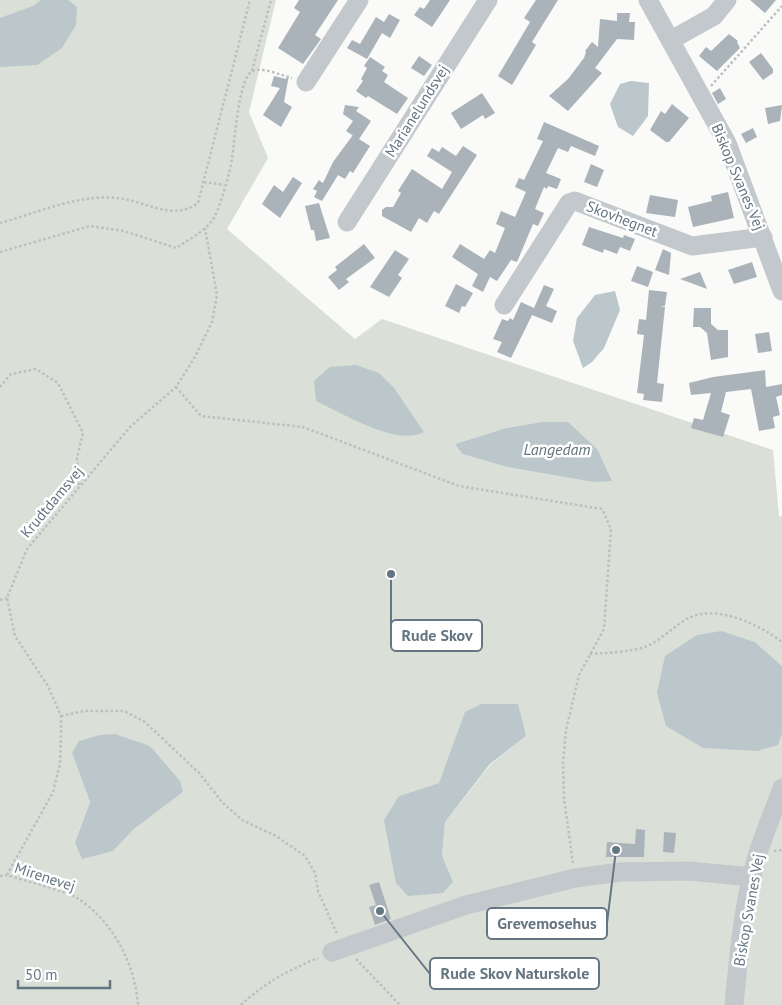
<svg xmlns="http://www.w3.org/2000/svg" width="782" height="1005" viewBox="0 0 782 1005" font-family="'PT Sans',sans-serif">
  <style>
    .green { fill: #dadfd7; fill-rule: evenodd }
    .water { fill: #bbc7cb }
    .building { fill: #aab3b9 }
    .lines { fill: none; stroke-linecap: round; stroke-linejoin: round }
    .path { stroke: #bbbfc2; stroke-width: 2.5; stroke-dasharray: 2.5 2.5; stroke-linecap: butt }
    .minor { stroke: #c3c8cc; stroke-width: 19 }
    .labels { text-anchor: middle; stroke-width: 5; stroke-linejoin: round; paint-order: stroke }
    .street-label { font-size: 15px; fill: #657683; stroke: #fff }
    .water-label { font-size: 16px; font-style: italic; fill: #60757c; stroke: #fff }
    .leader { fill: none; stroke: #657683; stroke-width: 2 }
    .callout-dot { fill: #657683; stroke: #fff; stroke-width: 2 }
    .callout { fill: #fff; stroke: #657683; stroke-width: 2 }
    .callout-label { font-size: 16px; text-anchor: middle; font-weight: bold; fill: #657683 }
  </style>
  <rect width="100%" height="100%" fill="#fafaf8"/>
  <path class="green" d="M 0,0 L 276,0 L 249,112 L 268,158 L 227,229 L 355,339 L 382,319 L 773,450 L 779,516 L 782,517 L 782,666 L 755,642 L 722,631 L 778,745 L 782,734 L 782,1005 L 0,1005 ZM 542,422 L 593,482 L 507,467 L 462,454 L 455,444 L 506,428 ZM 526,736 L 491,764 L 445,822 L 442,856 L 399,796 L 439,783 ZM 150,746 L 183,792 L 134,829 L 113,851 L 75,841 L 90,802 L 72,753 Z"/>
  <g class="water">
    <polygon points="41,0 68,0 77,7 76,25 62,48 37,65 0,67 0,18 33,6"/>
    <polygon points="631,81 649,83 648,116 633,136 618,127 610,104 620,84"/>
    <polygon points="615,291 620,310 604,348 592,362 583,368 573,341 577,318 595,295"/>
    <path d="M 356,365 L 379,373 L 394,388 L 424,432 C 397,447 342,413 316,401 L 314,381 L 330,367 Z"/>
    <polygon points="542,422 568,422 597,449 612,481 593,482 507,467 462,454 455,444 506,428"/>
    <polygon points="722,631 755,642 782,666 782,734 778,745 757,751 703,748 666,726 657,693 665,656 697,635"/>
    <polygon points="481,704 518,704 526,736 490,764 445,822 442,856 453,882 443,893 408,896 396,883 384,820 399,796 439,783 465,712"/>
    <polygon points="115,734 150,746 180,781 183,792 134,829 113,851 82,859 75,842 90,802 72,753 79,741 100,735"/>
  </g>
  <g class="building">
    <polygon points="299,0 338,0 315,35 321,39 303,64 278,48 300,12 294,8"/>
    <polygon points="430,0 450,0 432,27 414,15 420,7 424,9"/>
    <polygon points="536,0 558,0 532,42 536,45 512,85 498,76 530,22 524,18"/>
    <polygon points="750,0 776,0 765,13"/>
    <polygon points="617,13 630,13 629,22 635,22 634,40 617,39 595,68 602,73 568,111 549,96 568,79 584,58 586,52 585,51 592,42 598,47 600,19 617,21"/>
    <polygon points="389,14 400,20 390,38 382,33 367,59 347,48 352,40 360,44 376,17 384,22"/>
    <polygon points="729,34 738,41 737,42 740,48 717,71 699,56 706,47 711,51"/>
    <polygon points="761,53 773,69 773,73 763,80 749,62"/>
    <polygon points="419,56 432,65 424,76 411,68"/>
    <polygon points="370,57 385,67 382,71 388,75 384,82 408,98 397,114 368,96 366,98 356,91 363,81 361,79 367,68 364,66"/>
    <polygon points="289,75 284,102 292,107 281,127 263,115 280,88 271,86 274,76 286,79"/>
    <polygon points="720,88 726,99 718,104 712,93"/>
    <polygon points="482,93 495,113 485,119 483,115 461,129 451,113"/>
    <polygon points="672,104 689,118 669,142 666,142 650,130 661,111 665,114"/>
    <polygon points="345,105 359,107 356,111 371,121 359,139 370,146 353,173 350,171 345,179 338,175 322,201 314,197 317,191 313,189 319,180 323,183 333,162 353,135 358,139 346,131 353,121 343,114"/>
    <polygon points="782,105 780,121 768,124 765,108"/>
    <polygon points="544,122 599,146 595,156 571,146 568,152 558,148 546,173 561,179 557,189 548,186 547,189 544,187 535,209 544,213 538,226 533,224 517,262 511,260 497,281 490,277 483,292 472,286 478,274 452,257 460,244 484,259 490,250 495,253 505,228 496,224 501,211 515,217 526,192 515,187 519,178 524,180 543,141 537,139"/>
    <polygon points="753,128 757,137 746,143 741,134"/>
    <polygon points="463,146 477,155 439,214 434,211 427,223 419,218 411,232 382,216 382,210 386,207 393,207 401,193 398,191 412,169 442,189 452,172 427,156 432,148 439,152 442,147 456,156"/>
    <polygon points="591,164 604,170 597,187 584,182"/>
    <polygon points="293,177 302,183 280,218 262,204 274,185 283,192"/>
    <polygon points="728,192 734,218 693,227 688,207 712,201 711,196"/>
    <polygon points="650,195 678,200 675,217 646,213"/>
    <polygon points="319,203 330,238 316,241 314,230 311,230 305,206"/>
    <polygon points="589,227 623,238 624,235 635,239 630,251 620,247 617,254 604,249 603,253 582,245"/>
    <polygon points="364,244 375,258 346,279 349,282 339,290 328,277 337,270 335,267"/>
    <polygon points="663,249 671,253 669,275 655,270"/>
    <polygon points="395,250 409,259 398,275 402,278 389,297 370,287"/>
    <polygon points="752,262 757,277 734,284 728,270"/>
    <polygon points="637,266 653,272 648,287 631,281"/>
    <polygon points="700,272 707,289 680,279"/>
    <polygon points="456,284 473,293 465,307 462,306 459,313 445,306"/>
    <polygon points="544,285 554,289 546,306 557,311 552,323 532,315 511,358 497,352 502,342 493,339 502,319 508,321 510,318 513,320 521,302 534,308"/>
    <polygon points="649,290 667,292 665,306 660,307 665,307 657,383 664,384 662,402 643,400 644,394 637,393 644,335 637,334 639,319 646,320"/>
    <polygon points="694,308 711,308 711,324 718,330 728,330 728,357 711,360 707,333 700,327 693,327"/>
    <polygon points="769,332 772,351 758,353 755,334"/>
    <polygon points="765,370 766,387 782,384 782,395 776,397 780,415 773,417 775,428 759,431 751,389 726,392 721,412 730,415 723,437 691,428 694,418 703,420 711,393 691,395 689,383 713,377"/>
    <polygon points="636,829 645,830 644,857 606,857 607,842 635,844"/>
    <polygon points="664,832 676,833 674,853 663,852"/>
    <polygon points="379,882 391,919 375,925 369,907 376,905 369,885"/>
  </g>
  <g class="lines">
    <g class="path">
      <polyline points="252,71 271,0"/>
      <polyline points="711,86 782,6"/>
      <polyline points="204,182 224,185"/>
      <path d="M 0,223 C 37,213 78,194 117,198 C 143,200 173,222 198,203 L 250,0"/>
      <path d="M 0,252 L 90,226 L 124,231 L 176,248 C 189,239 207,231 215,216 C 220,206 231,170 232,158 C 235,140 238,83 251,72 C 260,65 282,76 292,78"/>
      <polyline points="0,387 11,374 36,369 58,383 83,433 77,458 79,485"/>
      <polyline points="176,387 201,416 303,427 459,486 602,509 611,529 604,629 579,675 566,730 563,762 564,798 573,864"/>
      <polyline points="0,600 7,598"/>
      <path d="M 590,654 C 606,653 633,652 647,646 C 662,640 674,625 689,618 C 717,604 760,625 782,642"/>
      <polyline points="61,716 84,711 124,711 145,722 199,773 222,802 242,820 276,836 305,856 315,873 318,891 337,934"/>
      <polyline points="774,851 782,850"/>
      <polyline points="7,875 53,792 60,764 61,735 61,716 48,686 15,636 7,598 27,549 130,427 176,387 195,357 212,322 217,295 205,228"/>
      <path d="M 0,876 L 7,875 C 25,881 63,890 77,898 C 113,921 135,964 138,1005"/>
      <polyline points="356,959 400,1005"/>
      <path d="M 241,1005 C 264,983 289,970 318,958"/>
    </g>
    <g class="minor">
      <polyline points="648,0 727,143 782,291"/>
      <polyline points="671,40 714,16 727,0"/>
      <polyline points="306,82 359,0"/>
      <polyline points="347,222 488,0"/>
      <polyline points="504,305 569,203 575,201 692,246 763,237"/>
      <polyline points="332,952 466,905 575,878 621,872 689,871 752,877"/>
      <path d="M 734,1005 C 739,954 743,902 758,853 C 765,831 774,810 782,788"/>
    </g>
  </g>
  <g class="labels">
    <g class="street-label">
      <text transform="translate(417 111) rotate(-58)" y="5">Marianelundsvej</text>
      <text transform="translate(738 177) rotate(67)" y="5">Biskop Svanes Vej</text>
      <text transform="translate(622 219) rotate(21)" y="5">Skovhegnet</text>
      <text transform="translate(52 502) rotate(-50)" y="5">Krudtdamsvej</text>
      <text transform="translate(45 877) rotate(18)" y="5">Mirenevej</text>
      <text transform="translate(749 910) rotate(-80)" y="5">Biskop Svanes Vej</text>
    </g>
    <g class="water-label">
      <text x="557" y="455">Langedam</text>
    </g>
  </g>
  <path class="leader" d="M391 574L391 636M616 850L607 923M380 911L430 974"/>
  <g class="callout-dot">
    <circle cx="391" cy="574" r="5"/>
    <circle cx="616" cy="850" r="5"/>
    <circle cx="380" cy="911" r="5"/>
  </g>
  <g class="callout">
    <rect x="391" y="620" width="91" height="31" rx="5"/>
    <rect x="487" y="908" width="120" height="31" rx="5"/>
    <rect x="430" y="958" width="169" height="31" rx="5"/>
  </g>
  <g class="callout-label">
    <text x="437" y="641">Rude Skov</text>
    <text x="547" y="929">Grevemosehus</text>
    <text x="515" y="979">Rude Skov Naturskole</text>
  </g>
  <path d="M18 980v8h92v-8" fill="none" stroke="#657683" stroke-width="2.5"/>
  <text x="25" y="980" font-size="15" fill="#657683" stroke="#ffffff" stroke-width="4" paint-order="stroke">50 m</text>
</svg>
